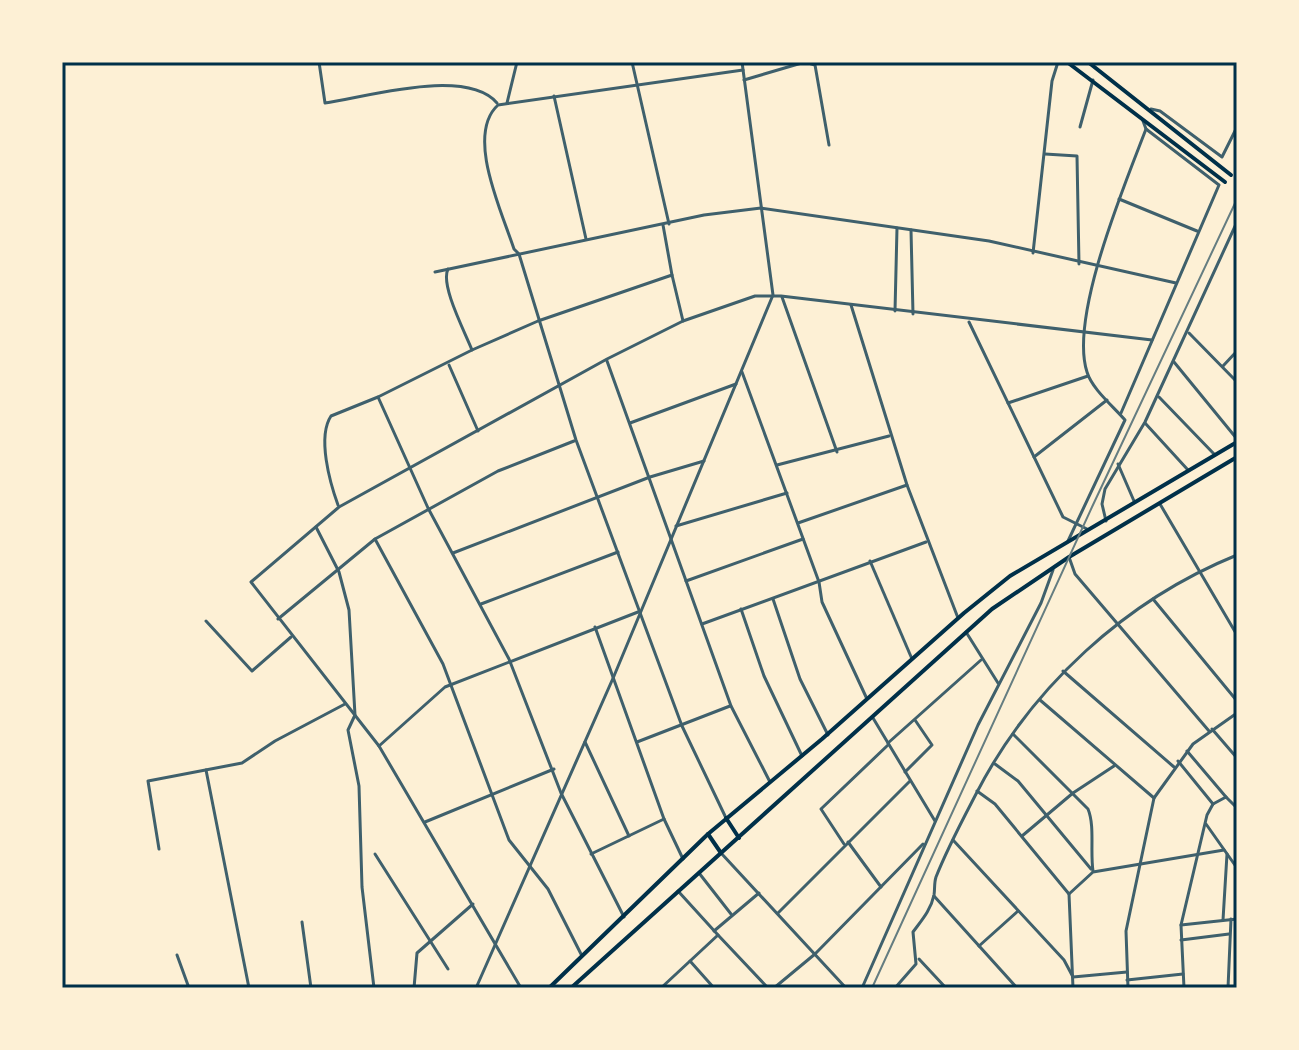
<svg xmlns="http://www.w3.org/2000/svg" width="1299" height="1050" viewBox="0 0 1299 1050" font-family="'Asap Condensed',sans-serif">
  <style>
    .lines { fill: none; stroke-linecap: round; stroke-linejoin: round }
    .minor { stroke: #3f606c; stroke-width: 3 }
    .secondary { stroke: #003049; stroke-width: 4 }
    .primary { stroke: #003049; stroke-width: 4 }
    .rail { stroke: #657d81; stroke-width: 2 }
    .neatline { fill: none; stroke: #003049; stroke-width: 3 }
  </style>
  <rect width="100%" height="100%" fill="#fdf0d5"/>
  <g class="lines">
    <g class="minor">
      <path d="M 319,62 L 325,103 C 367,97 466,67 497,103"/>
      <polyline points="632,62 669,224"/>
      <polyline points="744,80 805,62 815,65 829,145"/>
      <polyline points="554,96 586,239"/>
      <polyline points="507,103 517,62"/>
      <polyline points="1151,109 1160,111 1222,157 1237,127"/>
      <polyline points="1080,127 1093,80"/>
      <polyline points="1045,154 1077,156 1079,264"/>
      <polyline points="1119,199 1197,231"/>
      <polyline points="663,225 672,275"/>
      <polyline points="911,230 913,314"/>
      <polyline points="1033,253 1052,81 1058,62"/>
      <path d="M 448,269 C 440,285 465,332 472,350 L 538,321 L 672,275 L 683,321"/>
      <polyline points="435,272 704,215 761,208 989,241 1176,283"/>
      <polyline points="782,297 837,452"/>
      <polyline points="851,305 907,485 958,618"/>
      <polyline points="895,311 897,228"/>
      <polyline points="969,322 1063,517 1087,529"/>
      <polyline points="1189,333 1237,382"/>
      <polyline points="607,361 731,706 770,782"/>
      <polyline points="1174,362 1237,439"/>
      <polyline points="449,365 478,431"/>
      <polyline points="1223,366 1237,351"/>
      <polyline points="742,372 819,582 822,602 867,699"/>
      <polyline points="378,397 428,508 509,659 561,793 624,917"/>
      <polyline points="1159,397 1215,455"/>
      <polyline points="1008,403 1088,376"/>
      <polyline points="1121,413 1219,185 1146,129 1143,121"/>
      <polyline points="630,423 736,384"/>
      <polyline points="1145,423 1188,470"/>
      <polyline points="1034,457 1107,400"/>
      <polyline points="1118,464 1134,501"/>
      <polyline points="777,465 889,436"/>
      <polyline points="1160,504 1237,635"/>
      <path d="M 338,505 C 330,483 317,437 331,416 L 378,397 L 472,350"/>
      <polyline points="1106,521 1102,504 1105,489 1145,422 1237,222"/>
      <polyline points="798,523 907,485"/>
      <polyline points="676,526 787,493"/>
      <polyline points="316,527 339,572 349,610 355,715 348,730 359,786 362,887 374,988"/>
      <polyline points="375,539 443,664 509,840 548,889 582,956"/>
      <path d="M 1068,541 L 1125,420 C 1113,406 1092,389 1087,372 C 1069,317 1125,184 1146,129"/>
      <polyline points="453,553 650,477 704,461"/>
      <polyline points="1069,557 1075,574 1209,731"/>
      <polyline points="870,561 912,659"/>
      <polyline points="686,581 803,539"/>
      <polyline points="773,599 800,679 828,735"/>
      <polyline points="1153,599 1237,701"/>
      <polyline points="481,604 618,552"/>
      <polyline points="741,609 764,676 802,756"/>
      <polyline points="278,619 375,539 498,471 574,441"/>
      <polyline points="206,621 252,671 291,637"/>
      <polyline points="702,624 926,542"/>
      <polyline points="595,627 664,819 683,859"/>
      <polyline points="966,632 998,683"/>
      <polyline points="1063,671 1174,767"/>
      <polyline points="1040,700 1154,798"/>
      <polyline points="873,718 935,821"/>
      <polyline points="1212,729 1237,758"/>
      <path d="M 1013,734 L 1088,809 C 1095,826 1090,851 1093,871"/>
      <polyline points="585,742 629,836"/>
      <polyline points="637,742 730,706"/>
      <polyline points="888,743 981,660"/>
      <polyline points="379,746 445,687 638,612"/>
      <polyline points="1187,751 1226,797"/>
      <polyline points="1178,761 1213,804"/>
      <polyline points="995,764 1018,781 1091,869"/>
      <polyline points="206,770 249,988"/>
      <polyline points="905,772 932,745 915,720"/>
      <polyline points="977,791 995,804 1069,894"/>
      <polyline points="1213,804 1226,797 1237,808"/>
      <path d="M 726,818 L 682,726 L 576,440 L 519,254 L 514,249 C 502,212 465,135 498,105 L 743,70"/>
      <polyline points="425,822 554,769"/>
      <polyline points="1206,824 1237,868"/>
      <polyline points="1022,836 1073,793 1114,766"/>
      <polyline points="953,840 1064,960 1073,977 1127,972"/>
      <polyline points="848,842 881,887"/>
      <polyline points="844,844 821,809 888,745"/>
      <polyline points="159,849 148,781 242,763 275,741 345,704"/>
      <polyline points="721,853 846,988"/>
      <polyline points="375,854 448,969"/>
      <polyline points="591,854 664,819"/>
      <polyline points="699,873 731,914"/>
      <polyline points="678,891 718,935"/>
      <polyline points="934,896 1017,988"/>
      <polyline points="778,913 910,781"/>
      <polyline points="1223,920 1227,854"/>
      <polyline points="302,922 311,988"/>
      <polyline points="1181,925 1237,919"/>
      <polyline points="714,931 759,893"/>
      <polyline points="1181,940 1229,934"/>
      <polyline points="979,946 1018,911"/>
      <polyline points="177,955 189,988"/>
      <polyline points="919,959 946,988"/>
      <polyline points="690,961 714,988"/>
      <polyline points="1127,980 1183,974"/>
      <polyline points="414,988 417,953 473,904"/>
      <polyline points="476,988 614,676 773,295 742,62"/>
      <polyline points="521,988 379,746 251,582 339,507 607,359 683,321 755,296 781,296 1152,340"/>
      <polyline points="661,988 718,935 768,988"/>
      <polyline points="774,988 815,954 923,844"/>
      <polyline points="862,988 978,725 1041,603 1053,570"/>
      <path d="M 895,988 L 916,964 L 913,932 C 921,921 931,910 934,895 C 935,889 934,883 936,877 C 947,849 962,821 976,794 C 1031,687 1126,600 1237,555"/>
      <polyline points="1073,988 1069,894 1093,872 1224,850"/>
      <polyline points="1128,988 1126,931 1154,798 1193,744 1237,713"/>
      <polyline points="1184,988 1181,925 1207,815 1213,804"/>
      <polyline points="1228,988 1231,919"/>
    </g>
    <g class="secondary">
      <polyline points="1067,62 1225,182"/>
      <polyline points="1088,62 1231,175"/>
    </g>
    <g class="primary">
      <polyline points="726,818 739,838"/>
      <polyline points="708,834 721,853"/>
      <polyline points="549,988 708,834 822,739 964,613 1010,576 1237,442"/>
      <polyline points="571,988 992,609 1069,557 1237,457"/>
    </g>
    <polyline class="rail" points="872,988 1092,507 1237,199"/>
  </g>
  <rect width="1299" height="1050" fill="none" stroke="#fdf0d5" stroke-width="128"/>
  <rect x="64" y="64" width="1171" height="922" class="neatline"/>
</svg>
